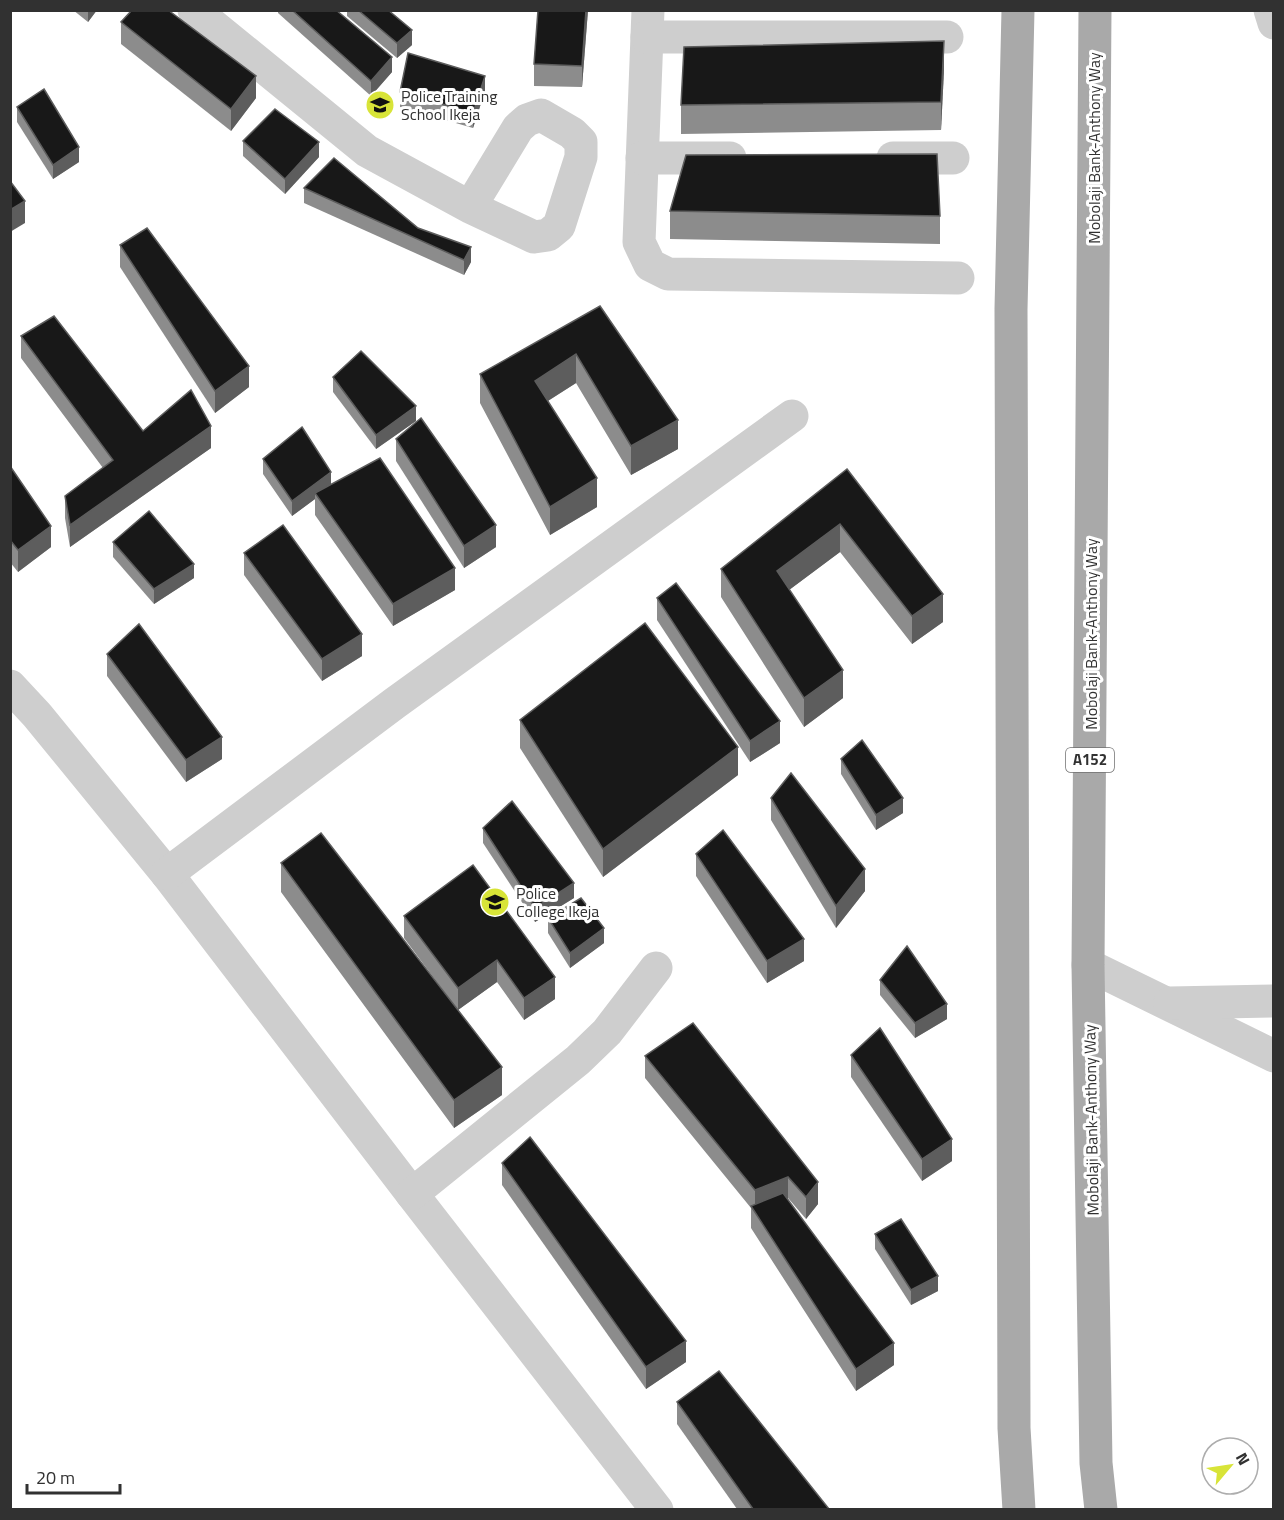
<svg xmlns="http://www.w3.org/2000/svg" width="1284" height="1520" viewBox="0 0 1284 1520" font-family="'Titillium Web',sans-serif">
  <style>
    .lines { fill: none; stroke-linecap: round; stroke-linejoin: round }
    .minor { stroke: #cecece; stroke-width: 33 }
    .major { stroke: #a9a9a9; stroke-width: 33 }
    .wall { fill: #8c8c8c }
    .shaded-wall { fill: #5d5d5d }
    .building { fill: #181818; stroke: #5d5d5d; stroke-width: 1.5 }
    .labels { text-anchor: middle; stroke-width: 6; stroke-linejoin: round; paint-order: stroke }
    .shield { fill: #fff; stroke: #6f6f6f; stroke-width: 1.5 }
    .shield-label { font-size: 15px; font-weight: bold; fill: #313131 }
    .poi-label { font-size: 16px; fill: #313131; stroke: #fff; text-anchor: start }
    .street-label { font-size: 16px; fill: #313131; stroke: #fff }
  </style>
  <rect width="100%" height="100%" fill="#fff"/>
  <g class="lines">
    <g class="minor">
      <polyline points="194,10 367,151 470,207 534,237 548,235 559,226 581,157 581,142 572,133 541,115 527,120 518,128 470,207"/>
      <polyline points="648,10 639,242 650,265 668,274 958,278"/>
      <polyline points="1270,10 1274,23"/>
      <polyline points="647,37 947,37"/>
      <polyline points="642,158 730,158"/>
      <polyline points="893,158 953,158"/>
      <polyline points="10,686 37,715 167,874 412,1194 657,1510"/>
      <polyline points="167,874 395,703 792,416"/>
      <polyline points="1088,965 1274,1056"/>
      <polyline points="1170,1003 1274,1001"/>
      <polyline points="412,1194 578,1060 607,1032 656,968"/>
    </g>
    <g class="major">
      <polyline points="1018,10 1011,309 1014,1428 1019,1510"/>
      <polyline points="1095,10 1088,965 1096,1463 1101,1510"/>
    </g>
  </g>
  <g class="wall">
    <polygon points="73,10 97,10 88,22"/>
    <polygon points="278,10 336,10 392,72 371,96 278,13"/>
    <polygon points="347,10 388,10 412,45 397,58 347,16"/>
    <polygon points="588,10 582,87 534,86 534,64"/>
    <polygon points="121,22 256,98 231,131 121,44"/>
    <polygon points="944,70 941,130 681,134 681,105"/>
    <polygon points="485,91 473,128 400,107 400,92"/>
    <polygon points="17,107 79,162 53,179 17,122"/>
    <polygon points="243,141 319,157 285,194 243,156"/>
    <polygon points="304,188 418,228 471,262 464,275 304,203"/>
    <polygon points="670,211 940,216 940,244 670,239"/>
    <polygon points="120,245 249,387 215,413 120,267"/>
    <polygon points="600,306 678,449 631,475 576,383 548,401 597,507 550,535 480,403 480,374"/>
    <polygon points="21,336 143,431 211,448 70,547 65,518 65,496 103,468 21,358"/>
    <polygon points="333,377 416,421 376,449 333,392"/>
    <polygon points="396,439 496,547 464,568 396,461"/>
    <polygon points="263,459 331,484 455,590 393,626 315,515 315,499 292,516 263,474"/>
    <polygon points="10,466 51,547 18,572 10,562"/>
    <polygon points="847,469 943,622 912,644 840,552 789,590 843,698 804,727 721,597 721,569"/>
    <polygon points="113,542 194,578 154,604 113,557"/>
    <polygon points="244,553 362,656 322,681 244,575"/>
    <polygon points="657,598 780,743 750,762 657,620"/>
    <polygon points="107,654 222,759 186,782 107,676"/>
    <polygon points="520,720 738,775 603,877 520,748"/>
    <polygon points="841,759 903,813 876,830 841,774"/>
    <polygon points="771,798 865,891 836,928 771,820"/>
    <polygon points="483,828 574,898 535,922 483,843"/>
    <polygon points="696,854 804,961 767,983 696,876"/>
    <polygon points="281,863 454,1005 404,938 404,916 473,865 555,999 524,1020 497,982 458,1010 502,1095 454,1128 281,892"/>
    <polygon points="548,918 604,943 570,968 548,933"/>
    <polygon points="880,980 947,1019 915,1038 880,995"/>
    <polygon points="693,1023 818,1204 806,1219 788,1198 787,1199 894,1365 856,1391 751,1228 751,1208 645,1078 645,1056"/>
    <polygon points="851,1055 952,1161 922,1181 851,1077"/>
    <polygon points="502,1163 686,1362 646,1389 502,1185"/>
    <polygon points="875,1234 938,1291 911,1305 875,1249"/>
    <polygon points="677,1402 829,1509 737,1509 677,1424"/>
  </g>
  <g class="shaded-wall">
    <polygon points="88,10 97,10 88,22"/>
    <polygon points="586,10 588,10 582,87 582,66"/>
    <polygon points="412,30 412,45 397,58 397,43"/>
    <polygon points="944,41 944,70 941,130 941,102"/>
    <polygon points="392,57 392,72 371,96 371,81"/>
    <polygon points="256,76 256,98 231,131 231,109"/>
    <polygon points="485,76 485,91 473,128 473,113"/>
    <polygon points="319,142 319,157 285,194 285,179"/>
    <polygon points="79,147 79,162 53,179 53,165"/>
    <polygon points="25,201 25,223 10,232 10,210"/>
    <polygon points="471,247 471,262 464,275 464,260"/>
    <polygon points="576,354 576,383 535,409 535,381"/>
    <polygon points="249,366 249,387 215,413 215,391"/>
    <polygon points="416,406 416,421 376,449 376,435"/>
    <polygon points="678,420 678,449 631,475 631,446"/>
    <polygon points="211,426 211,448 70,547 70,525"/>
    <polygon points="331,472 331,487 315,493 315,499 292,516 292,501"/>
    <polygon points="597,478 597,507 550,535 550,507"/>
    <polygon points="840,524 840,552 777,599 777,571"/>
    <polygon points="496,525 496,547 464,568 464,546"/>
    <polygon points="51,526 51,547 18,572 18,550"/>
    <polygon points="194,564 194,578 154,604 154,589"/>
    <polygon points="455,568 455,590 393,626 393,604"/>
    <polygon points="943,594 943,622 912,644 912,616"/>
    <polygon points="362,634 362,656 322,681 322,659"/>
    <polygon points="843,670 843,698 804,727 804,698"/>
    <polygon points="780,721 780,743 750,762 750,741"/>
    <polygon points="222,737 222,759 186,782 186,760"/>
    <polygon points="738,747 738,775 603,877 603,849"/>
    <polygon points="903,798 903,813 876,830 876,815"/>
    <polygon points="865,869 865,891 836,928 836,906"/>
    <polygon points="574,883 574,898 535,922 535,908"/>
    <polygon points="604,928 604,943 570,968 570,953"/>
    <polygon points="804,939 804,961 767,983 767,961"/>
    <polygon points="497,960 497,982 458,1010 458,988"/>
    <polygon points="555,977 555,999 524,1020 524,998"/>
    <polygon points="947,1004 947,1019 915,1038 915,1023"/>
    <polygon points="502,1067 502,1095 454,1128 454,1100"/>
    <polygon points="952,1139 952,1161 922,1181 922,1159"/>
    <polygon points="788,1177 788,1198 755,1212 755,1190"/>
    <polygon points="818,1182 818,1204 806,1219 806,1197"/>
    <polygon points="938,1276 938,1291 911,1305 911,1290"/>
    <polygon points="686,1341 686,1362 646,1389 646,1367"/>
    <polygon points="894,1343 894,1365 856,1391 856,1369"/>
  </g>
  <g class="building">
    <polygon points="132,10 168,10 256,76 231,109 121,22"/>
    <polygon points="292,10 336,10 392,57 371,81"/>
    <polygon points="358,10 388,10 412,30 397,43"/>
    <polygon points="538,10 586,10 582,66 534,64"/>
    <polygon points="944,41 941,102 681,105 684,47"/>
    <polygon points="408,53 485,76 473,113 400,92"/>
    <polygon points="44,89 79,147 53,165 17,107"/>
    <polygon points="275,109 319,142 285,179 243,141"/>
    <polygon points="937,154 940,216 670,211 686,155"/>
    <polygon points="334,158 418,228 471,247 464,260 304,188"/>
    <polygon points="10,181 25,201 10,210"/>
    <polygon points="147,228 249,366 215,391 120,245"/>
    <polygon points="600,306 678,420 631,446 576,354 535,381 597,478 550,507 480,374"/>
    <polygon points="54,316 143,431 191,390 211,426 70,525 65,496 113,460 21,336"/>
    <polygon points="361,351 416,406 376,435 333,377"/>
    <polygon points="421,418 496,525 464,546 396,439"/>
    <polygon points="302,427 331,472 292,501 263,459"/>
    <polygon points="380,458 455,568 393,604 315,493"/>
    <polygon points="10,466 51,526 18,550 10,540"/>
    <polygon points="847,469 943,594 912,616 840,524 777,571 843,670 804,698 721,569"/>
    <polygon points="149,511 194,564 154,589 113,542"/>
    <polygon points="283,525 362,634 322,659 244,553"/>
    <polygon points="676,583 780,721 750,741 657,598"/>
    <polygon points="645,623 738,747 603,849 520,720"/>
    <polygon points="139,624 222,737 186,760 107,654"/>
    <polygon points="862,740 903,798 876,815 841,759"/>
    <polygon points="791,773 865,869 836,906 771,798"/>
    <polygon points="512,801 574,883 535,908 483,828"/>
    <polygon points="723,830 804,939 767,961 696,854"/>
    <polygon points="321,833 502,1067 454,1100 281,863"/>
    <polygon points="473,865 555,977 524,998 497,960 458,988 404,916"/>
    <polygon points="581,898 604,928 570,953 548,918"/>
    <polygon points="907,946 947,1004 915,1023 880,980"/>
    <polygon points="693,1023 818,1182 806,1197 788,1177 755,1190 645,1056"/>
    <polygon points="880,1028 952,1139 922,1159 851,1055"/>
    <polygon points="530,1137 686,1341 646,1367 502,1163"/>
    <polygon points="783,1193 894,1343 856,1369 751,1206"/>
    <polygon points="901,1219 938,1276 911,1290 875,1234"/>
    <polygon points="719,1371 829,1509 753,1509 677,1402"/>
  </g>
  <defs>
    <g id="school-disc" transform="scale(1.5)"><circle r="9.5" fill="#d8e438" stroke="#fff"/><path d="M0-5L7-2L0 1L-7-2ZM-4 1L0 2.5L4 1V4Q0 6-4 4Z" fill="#111"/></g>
  </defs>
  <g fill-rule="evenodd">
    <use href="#school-disc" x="380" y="105"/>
    <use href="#school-disc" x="495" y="902"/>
  </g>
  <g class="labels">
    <rect class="shield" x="1066" y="748" width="48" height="24" rx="4.5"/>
    <g class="shield-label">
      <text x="1090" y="765">A152</text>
    </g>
    <g class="poi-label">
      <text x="401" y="102">Police Training<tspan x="401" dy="18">School Ikeja</tspan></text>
      <text x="516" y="899">Police<tspan x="516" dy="18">College Ikeja</tspan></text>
    </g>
    <g class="street-label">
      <text transform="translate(1094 148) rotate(-90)" y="6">Mobolaji Bank-Anthony Way</text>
      <text transform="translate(1091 634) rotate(-90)" y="6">Mobolaji Bank-Anthony Way</text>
      <text transform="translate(1091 1120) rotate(-91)" y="6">Mobolaji Bank-Anthony Way</text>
    </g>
  </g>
  <rect width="1284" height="1520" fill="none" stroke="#313131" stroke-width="24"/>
  <g transform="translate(1230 1466) rotate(61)"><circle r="28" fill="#ffffff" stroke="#adadad" stroke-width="1.5"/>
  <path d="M0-4.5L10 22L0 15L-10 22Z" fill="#d8e438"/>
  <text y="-9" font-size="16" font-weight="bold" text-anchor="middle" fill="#313131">N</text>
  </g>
  <path d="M27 1484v9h93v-9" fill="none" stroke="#313131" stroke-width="3"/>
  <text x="36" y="1484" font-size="18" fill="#313131" stroke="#ffffff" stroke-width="4.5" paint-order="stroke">20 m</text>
</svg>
